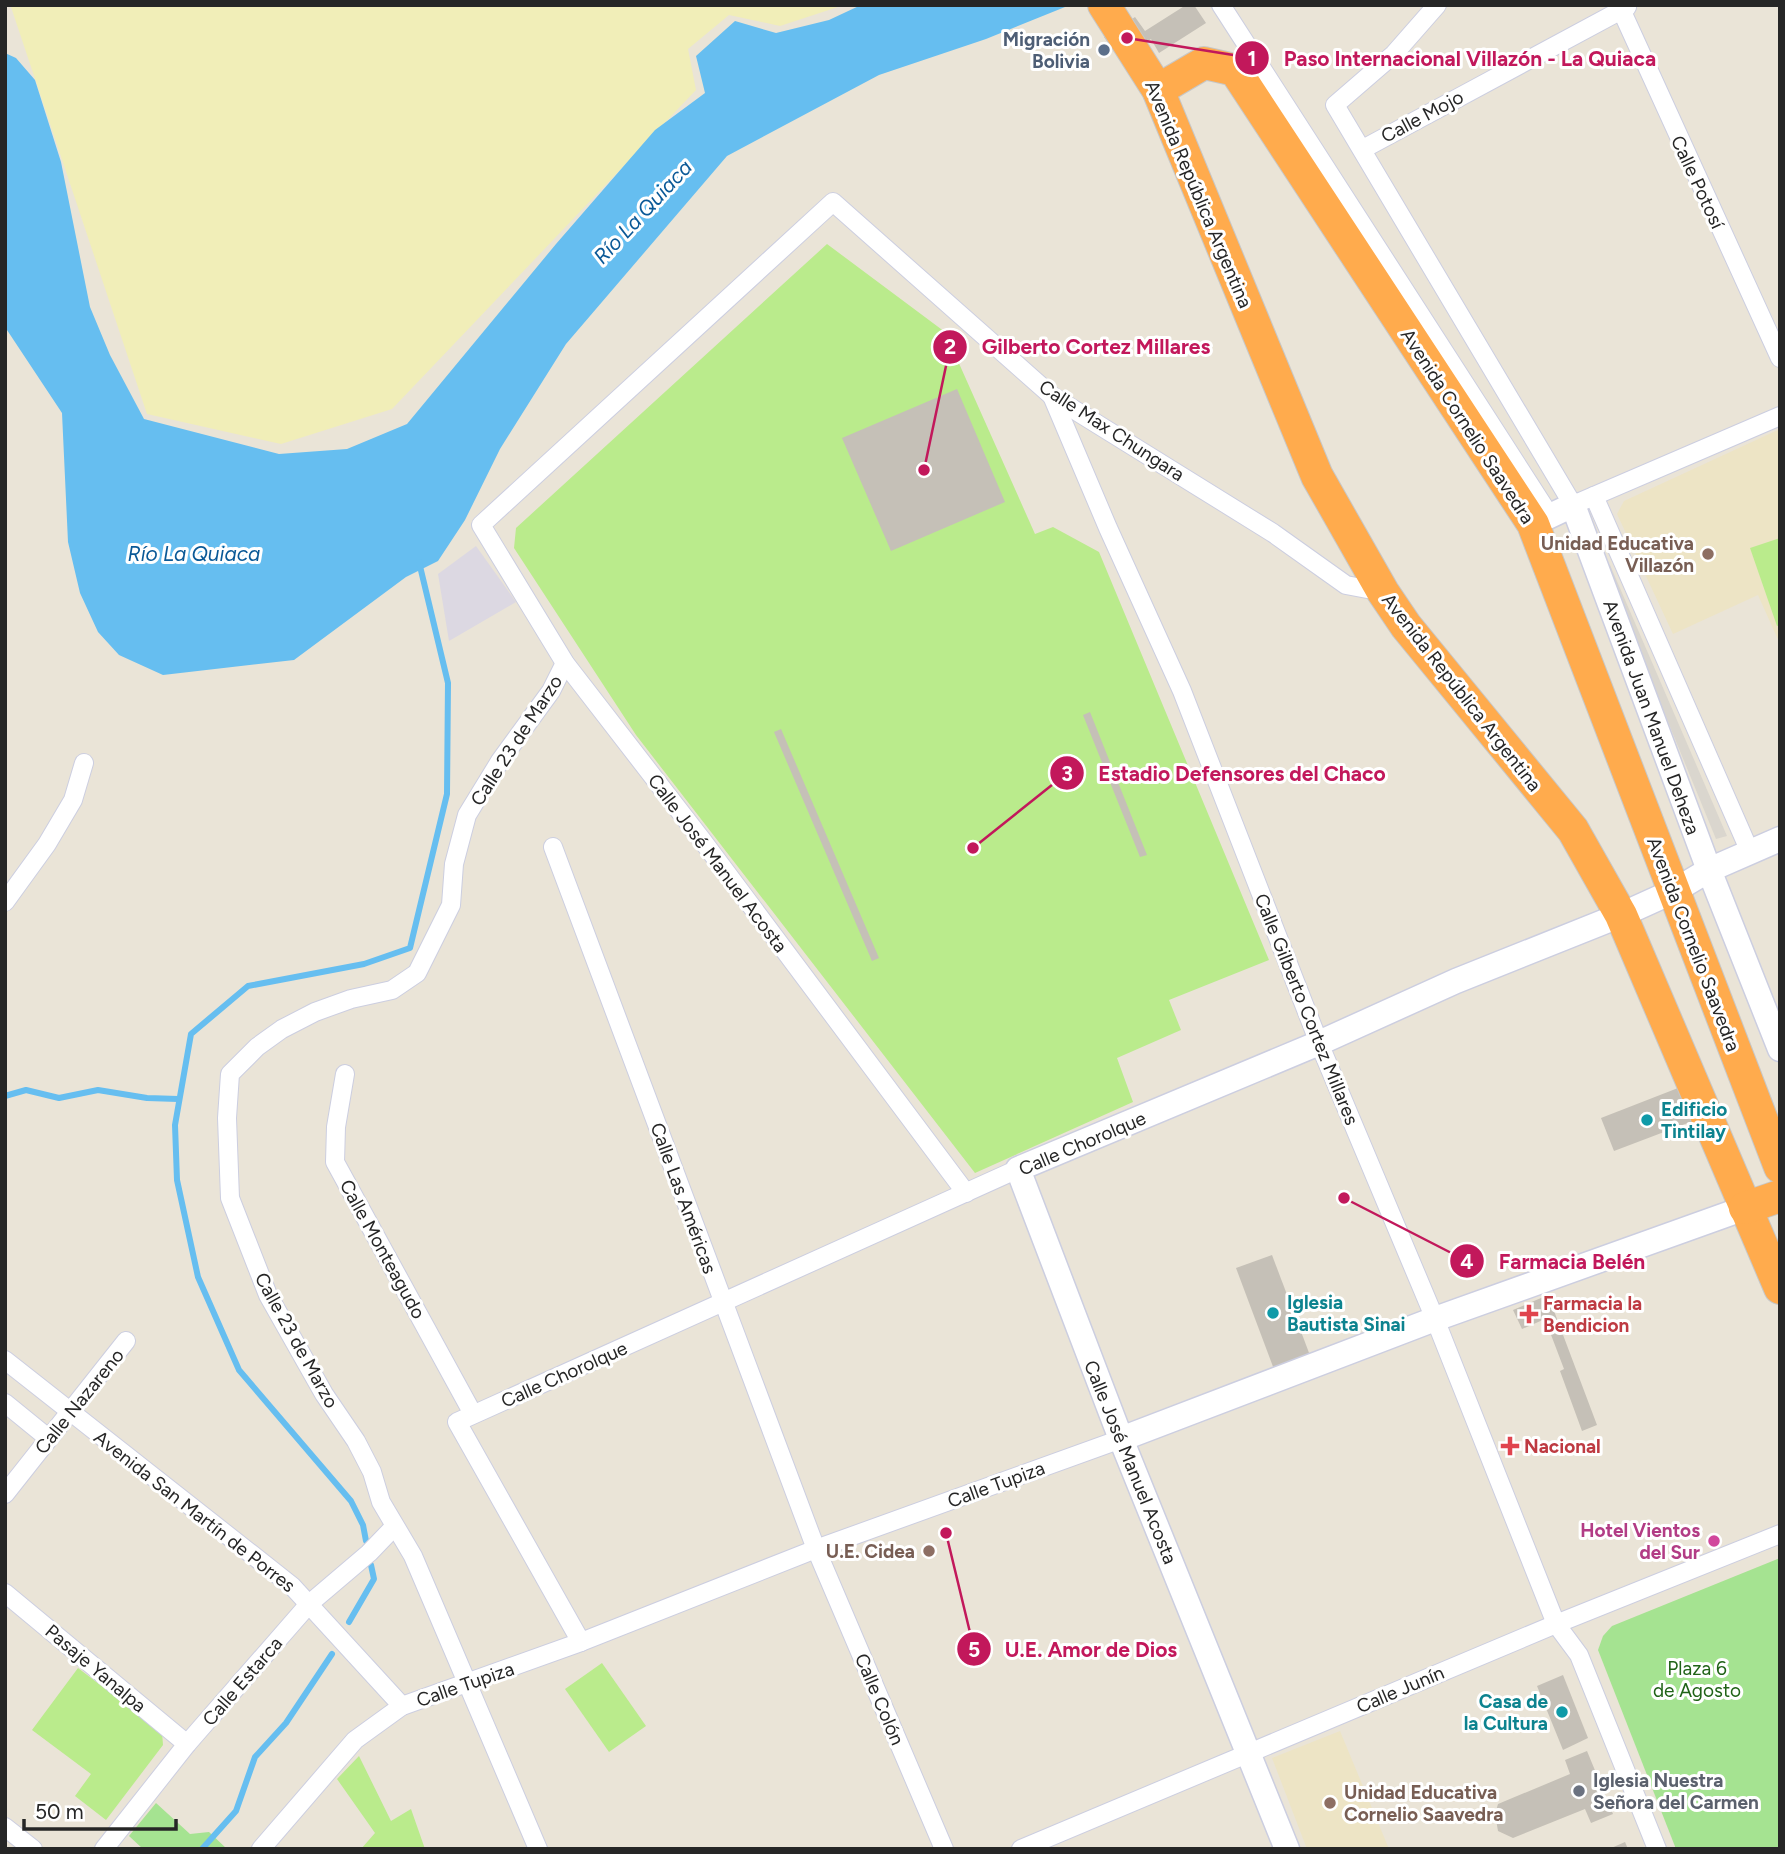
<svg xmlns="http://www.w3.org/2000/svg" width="1785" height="1854" viewBox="0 0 1785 1854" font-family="Figtree,sans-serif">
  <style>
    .industrial { fill: #dcd8e2 }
    .education { fill: #ede4c5 }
    .green { fill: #a5e391 }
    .sand { fill: #f1eeb8 }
    .pitch { fill: #baeb8c }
    .plaza { fill: #dad6ce }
    .water { fill: #66bef0 }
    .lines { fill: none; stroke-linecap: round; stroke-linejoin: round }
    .stream { stroke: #66bef0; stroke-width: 6 }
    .building { fill: #c5c0b7 }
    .street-casing { stroke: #cccee0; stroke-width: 20 }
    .secondary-casing { stroke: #cccee0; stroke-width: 27 }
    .highway-casing { stroke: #c7c7c7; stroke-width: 34 }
    .street { stroke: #fff; stroke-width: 18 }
    .secondary { stroke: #fff; stroke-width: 24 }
    .highway { stroke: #ffab4d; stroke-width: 32 }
    .service-dot { fill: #5c6f8a; stroke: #fff; stroke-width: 2.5 }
    .education-dot { fill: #8d6e63; stroke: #fff; stroke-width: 2.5 }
    .culture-dot { fill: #0f9aa8; stroke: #fff; stroke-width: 2.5 }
    .health-dot { fill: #e0444e; stroke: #fff; stroke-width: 2.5 }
    .hotel-dot { fill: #d1479c; stroke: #fff; stroke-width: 2.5 }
    .worship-dot { fill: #6b7280; stroke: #fff; stroke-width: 2.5 }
    .labels { text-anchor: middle; stroke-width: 6; stroke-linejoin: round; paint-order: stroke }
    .service-label { font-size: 19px; font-weight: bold; fill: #4e5e75; stroke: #fff; text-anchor: end }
    .street-label { font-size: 19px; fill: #262626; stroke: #fff }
    .education-label { font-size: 19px; font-weight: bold; fill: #785e54; stroke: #fff; text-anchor: end }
    .culture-label { font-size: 19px; font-weight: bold; fill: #0d838f; stroke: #fff; text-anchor: start }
    .health-label { font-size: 19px; font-weight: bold; fill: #be3a42; stroke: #fff; text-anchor: start }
    .hotel-label { font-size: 19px; font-weight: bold; fill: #b23c85; stroke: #fff; text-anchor: end }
    .park-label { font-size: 19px; fill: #206317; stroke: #fff }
    .worship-label { font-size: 19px; font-weight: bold; fill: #5b616d; stroke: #fff; text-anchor: start }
    .water-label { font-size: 21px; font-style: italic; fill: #0a5997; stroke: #fff }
    .leader { fill: none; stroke: #c2185b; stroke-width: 2.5 }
    .callout-dot { fill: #c2185b; stroke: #fff; stroke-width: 2.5 }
    .mark-label { font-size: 21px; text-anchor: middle; font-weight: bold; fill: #fff }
    .callout-label { font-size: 21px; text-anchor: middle; font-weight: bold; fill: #c2185b; stroke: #fff; stroke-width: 6; stroke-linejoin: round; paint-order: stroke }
  </style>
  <rect width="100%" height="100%" fill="#eae4d7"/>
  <polygon class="industrial" points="476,546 516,602 449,641 438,574"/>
  <g class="education">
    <polygon points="1780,429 1780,644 1758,595 1673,634 1617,514 1624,501"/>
    <polygon points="1340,1731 1389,1849 1307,1849 1272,1758"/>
  </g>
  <g class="green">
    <polygon points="1780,1558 1780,1849 1676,1849 1598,1650 1603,1636 1612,1626"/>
    <polygon points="156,1803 190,1834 209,1832 227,1849 143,1849 129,1836"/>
  </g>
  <polygon class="sand" points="15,5 844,5 780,26 729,15 688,49 696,90 392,409 281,444 147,414 11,7"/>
  <g class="pitch">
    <polygon points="827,244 945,332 1035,534 1053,527 1099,552 1269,960 1169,1000 1181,1030 1117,1058 1133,1102 975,1173 636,735 514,548 516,528"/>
    <polygon points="1780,538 1780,625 1777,626 1750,548"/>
    <polygon points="602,1663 646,1726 609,1752 565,1689"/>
    <polygon points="78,1668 162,1732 163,1745 106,1820 75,1796 91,1774 32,1730"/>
    <polygon points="359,1756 391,1821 411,1809 425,1849 361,1849 375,1833 337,1779"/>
  </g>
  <polygon class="plaza" points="1610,565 1727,836 1716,839 1605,568"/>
  <polygon class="water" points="861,5 1070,5 986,39 879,75 727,156 566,344 500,449 465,520 438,561 406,577 294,660 163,675 119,655 98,632 80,593 68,542 62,413 5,327 5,53 16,58 35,80 61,162 90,307 110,355 144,419 279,454 347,449 407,424 556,244 655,130 705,93 696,56 735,21 776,33 829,20"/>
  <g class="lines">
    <g class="stream">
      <polyline points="5,1096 26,1090 59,1098 98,1090 147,1098 178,1099"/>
      <polyline points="366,1541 363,1525 351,1501 239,1370 198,1277 177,1180 175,1125 191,1034 248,986 364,964 410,948 447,794 448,683 419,562"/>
      <polyline points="349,1622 374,1579 371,1565"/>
      <polyline points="202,1849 236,1811 255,1757 286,1723 332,1654"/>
    </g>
  </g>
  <g class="building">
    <polygon points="1186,5 1194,5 1206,23 1159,53 1151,39 1120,60 1104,37 1135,17 1145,31"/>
    <polygon points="957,389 1005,502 891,551 842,438"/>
    <polygon points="1090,712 1147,855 1140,857 1083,715"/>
    <polygon points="781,729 879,958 872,961 774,732"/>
    <polygon points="1678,1088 1693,1121 1614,1151 1601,1118"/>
    <polygon points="1272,1255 1311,1358 1275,1372 1236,1268"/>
    <polygon points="1548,1295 1597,1425 1582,1431 1560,1371 1564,1369 1545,1319 1522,1329 1513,1310"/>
    <polygon points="1563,1675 1588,1738 1563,1750 1537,1686"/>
    <polygon points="1587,1751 1613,1814 1591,1823 1585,1809 1513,1838 1498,1831 1495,1814 1498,1804 1570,1774 1565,1760"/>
    <polygon points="1625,1842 1628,1849 1609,1849"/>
  </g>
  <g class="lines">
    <g class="street-casing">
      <g id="street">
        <polyline points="1221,5 1550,516"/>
        <polyline points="1437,5 1394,54 1335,105 1573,505 1780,416"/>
        <polyline points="1619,5 1780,358"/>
        <polyline points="1363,149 1627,7"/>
        <polyline points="1052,396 1108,528 1182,691 1319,1043 1435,1319 1556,1624 1579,1655 1657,1849"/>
        <polyline points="1594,496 1750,852"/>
        <polyline points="553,847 816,1549 944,1849"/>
        <polyline points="5,902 47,844 73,800 84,763"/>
        <polyline points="345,1074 336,1127 335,1162 473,1414"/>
        <polyline points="966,1193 702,840 565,663 481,525 833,202 1052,396 1273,533 1346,585 1383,592"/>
        <polyline points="5,1360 292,1586 402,1706"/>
        <polyline points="5,1403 48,1438"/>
        <polyline points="5,1494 126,1341"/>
        <polyline points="5,1593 187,1744"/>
        <polyline points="581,1642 457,1422 1018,1169"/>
        <polyline points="5,1827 33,1849"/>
        <polyline points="104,1849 187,1744 309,1604 369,1553 394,1527"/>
        <polyline points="261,1849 355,1740 402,1706 581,1642 816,1549 1121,1439"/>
        <polyline points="538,1849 413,1556 381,1502 372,1472 356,1441 324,1394 268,1295 230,1198 227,1118 230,1074 257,1047 282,1029 315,1012 351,999 392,990 417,973 451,905 454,864 467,815 500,761 551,691 565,663"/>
        <polyline points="1021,1849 1556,1624 1780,1534"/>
      </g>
    </g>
    <g class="secondary-casing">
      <g id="secondary">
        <polyline points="1533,524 1573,505 1709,870 1780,1049"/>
        <polyline points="1121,1439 1435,1319 1745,1208"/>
        <polyline points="1287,1849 1121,1439 1018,1169 1319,1043 1456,981 1621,915 1674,891 1709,870 1780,839"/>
      </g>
    </g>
    <g class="highway-casing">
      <g id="highway">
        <polyline points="1104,5 1158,90 1317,476 1383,592 1406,626 1573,830 1621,915 1780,1288"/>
        <polyline points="1158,90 1204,63 1235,70 1533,524 1780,1167"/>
        <polyline points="1745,1208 1780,1196"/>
      </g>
    </g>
    <use href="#street" class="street"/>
    <use href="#secondary" class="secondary"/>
    <use href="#highway" class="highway"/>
  </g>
  <circle class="service-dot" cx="1104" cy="50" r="7"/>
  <g class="education-dot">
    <circle cx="1708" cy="554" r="7"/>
    <circle cx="929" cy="1551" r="7"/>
    <circle cx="1330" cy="1803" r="7"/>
  </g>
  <g class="culture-dot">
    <circle cx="1647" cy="1120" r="7"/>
    <circle cx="1273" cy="1313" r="7"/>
    <circle cx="1562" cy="1712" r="7"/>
  </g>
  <g class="health-dot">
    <path d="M1525.5 1303.5h7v7h7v7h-7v7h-7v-7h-7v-7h7z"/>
    <path d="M1506.5 1435.5h7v7h7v7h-7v7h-7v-7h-7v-7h7z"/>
  </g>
  <circle class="hotel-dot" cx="1714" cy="1541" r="7"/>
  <circle class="worship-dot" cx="1579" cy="1791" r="7"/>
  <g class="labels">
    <g class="service-label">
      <text x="1090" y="46">Migración<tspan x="1090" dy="22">Bolivia</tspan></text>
    </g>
    <g class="street-label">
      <text transform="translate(1422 116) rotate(-28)" y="7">Calle Mojo</text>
      <text transform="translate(1698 182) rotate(65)" y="7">Calle Potosí</text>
      <text transform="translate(1199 194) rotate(67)" y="7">Avenida República Argentina</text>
      <text transform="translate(1468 426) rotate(57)" y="7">Avenida Cornelio Saavedra</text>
      <text transform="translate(1112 430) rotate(33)" y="7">Calle Max Chungara</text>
      <text transform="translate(1462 692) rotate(52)" y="7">Avenida República Argentina</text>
      <text transform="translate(1652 717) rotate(70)" y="7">Avenida Juan Manuel Deheza</text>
      <text transform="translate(516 740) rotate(-57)" y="7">Calle 23 de Marzo</text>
      <text transform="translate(718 863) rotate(53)" y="7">Calle José Manuel Acosta</text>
      <text transform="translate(1694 944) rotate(69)" y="7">Avenida Cornelio Saavedra</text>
      <text transform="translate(1307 1009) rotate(68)" y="7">Calle Gilberto Cortez Millares</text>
      <text transform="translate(1082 1143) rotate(-23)" y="7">Calle Chorolque</text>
      <text transform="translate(684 1198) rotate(70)" y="7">Calle Las Américas</text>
      <text transform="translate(383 1249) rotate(61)" y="7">Calle Monteagudo</text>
      <text transform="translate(297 1340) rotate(61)" y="7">Calle 23 de Marzo</text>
      <text transform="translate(564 1374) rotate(-24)" y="7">Calle Chorolque</text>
      <text transform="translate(79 1401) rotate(-51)" y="7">Calle Nazareno</text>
      <text transform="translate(1131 1462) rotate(68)" y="7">Calle José Manuel Acosta</text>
      <text transform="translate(996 1484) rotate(-20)" y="7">Calle Tupiza</text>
      <text transform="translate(195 1511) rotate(38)" y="7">Avenida San Martín de Porres</text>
      <text transform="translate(96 1668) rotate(40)" y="7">Pasaje Yanalpa</text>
      <text transform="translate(242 1681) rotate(-49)" y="7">Calle Estarca</text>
      <text transform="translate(465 1684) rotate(-19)" y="7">Calle Tupiza</text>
      <text transform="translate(1400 1689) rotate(-23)" y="7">Calle Junín</text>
      <text transform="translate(880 1699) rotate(67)" y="7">Calle Colón</text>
    </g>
    <g class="education-label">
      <text x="1694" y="550">Unidad Educativa<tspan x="1694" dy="22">Villazón</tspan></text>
      <text x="915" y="1558">U.E. Cidea</text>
      <text x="1344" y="1799" text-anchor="start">Unidad Educativa<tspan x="1344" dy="22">Cornelio Saavedra</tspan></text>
    </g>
    <g class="culture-label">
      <text x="1661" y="1116">Edificio<tspan x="1661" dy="22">Tintilay</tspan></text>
      <text x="1287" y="1309">Iglesia<tspan x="1287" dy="22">Bautista Sinai</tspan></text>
      <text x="1548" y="1708" text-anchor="end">Casa de<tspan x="1548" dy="22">la Cultura</tspan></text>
    </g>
    <g class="health-label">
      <text x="1543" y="1310">Farmacia la<tspan x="1543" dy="22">Bendicion</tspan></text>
      <text x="1524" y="1453">Nacional</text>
    </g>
    <g class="hotel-label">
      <text x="1700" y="1537">Hotel Vientos<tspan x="1700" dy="22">del Sur</tspan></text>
    </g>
    <g class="park-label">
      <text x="1697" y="1675">Plaza 6<tspan x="1697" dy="22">de Agosto</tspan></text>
    </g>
    <g class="worship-label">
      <text x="1593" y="1787">Iglesia Nuestra<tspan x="1593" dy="22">Señora del Carmen</tspan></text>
    </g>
    <g class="water-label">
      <text transform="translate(643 212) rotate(-47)" y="7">Río La Quiaca</text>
      <text x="194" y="561">Río La Quiaca</text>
    </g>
  </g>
  <path class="leader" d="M1127 38L1252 58M924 470L950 347M973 848L1067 773M1344 1198L1467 1261M946 1533L974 1649"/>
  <g class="callout-dot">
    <circle cx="1127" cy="38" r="7"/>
    <circle cx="924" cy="470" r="7"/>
    <circle cx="973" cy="848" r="7"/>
    <circle cx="1344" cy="1198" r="7"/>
    <circle cx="946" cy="1533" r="7"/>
    <circle cx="1252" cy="58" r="18"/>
    <circle cx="950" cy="347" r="18"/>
    <circle cx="1067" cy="773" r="18"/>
    <circle cx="1467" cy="1261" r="18"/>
    <circle cx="974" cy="1649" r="18"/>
  </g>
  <g class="mark-label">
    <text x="1252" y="66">1</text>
    <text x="950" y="354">2</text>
    <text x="1067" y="781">3</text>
    <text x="1467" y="1269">4</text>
    <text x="974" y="1657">5</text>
  </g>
  <g class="callout-label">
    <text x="1470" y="66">Paso Internacional Villazón - La Quiaca</text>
    <text x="1096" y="354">Gilberto Cortez Millares</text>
    <text x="1242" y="781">Estadio Defensores del Chaco</text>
    <text x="1572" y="1269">Farmacia Belén</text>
    <text x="1091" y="1657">U.E. Amor de Dios</text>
  </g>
  <rect width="1785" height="1854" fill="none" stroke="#262626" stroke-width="14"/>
  <path d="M24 1819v10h152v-10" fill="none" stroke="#262626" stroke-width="3.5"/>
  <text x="35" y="1819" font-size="21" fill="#262626" stroke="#ffffff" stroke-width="5" paint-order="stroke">50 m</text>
</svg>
